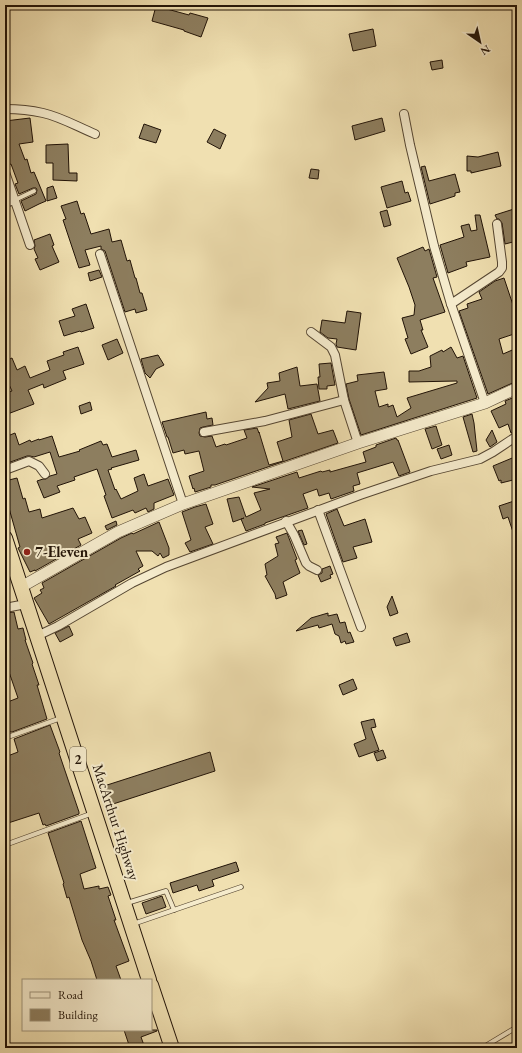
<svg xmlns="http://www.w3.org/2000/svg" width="522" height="1053" viewBox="0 0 522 1053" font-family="'EB Garamond',serif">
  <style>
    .building { fill: #8d7e5f; stroke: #211307 }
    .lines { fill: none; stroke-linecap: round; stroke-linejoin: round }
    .service-casing { stroke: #554632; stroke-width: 5.5 }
    .minor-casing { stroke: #554632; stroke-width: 10 }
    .tertiary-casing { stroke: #554632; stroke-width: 12 }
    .trunk-casing { stroke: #211307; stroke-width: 16 }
    .service { stroke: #f5ebcc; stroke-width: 4 }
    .minor { stroke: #f5ebcc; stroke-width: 8 }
    .tertiary { stroke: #f5ebcc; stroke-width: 11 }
    .trunk { stroke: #f0e0b1; stroke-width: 14 }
    .poi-dot { fill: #8f2418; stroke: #f5ebcc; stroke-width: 1.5 }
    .labels { text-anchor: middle; stroke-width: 4; stroke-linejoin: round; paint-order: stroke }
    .shield { fill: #f5ebcc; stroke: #615442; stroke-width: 1 }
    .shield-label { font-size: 14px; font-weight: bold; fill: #211307 }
    .poi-label { font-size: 15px; font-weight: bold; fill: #211307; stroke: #f5ebcc; text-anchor: start }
    .street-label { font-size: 15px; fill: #211307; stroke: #f5ebcc }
  </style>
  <rect width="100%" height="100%" fill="#f0e0b1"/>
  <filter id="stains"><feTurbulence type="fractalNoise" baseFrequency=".005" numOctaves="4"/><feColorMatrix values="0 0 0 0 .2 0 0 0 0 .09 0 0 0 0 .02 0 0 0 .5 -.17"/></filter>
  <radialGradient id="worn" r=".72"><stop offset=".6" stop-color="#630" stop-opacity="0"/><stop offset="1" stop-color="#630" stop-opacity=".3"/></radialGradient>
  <g class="building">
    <polygon points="156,6 189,15 190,13 208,18 201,37 184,31 184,30 152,21"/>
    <polygon points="373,29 376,46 353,51 349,34"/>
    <polygon points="442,60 443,68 432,70 430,62"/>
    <polygon points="30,118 33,142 19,144 25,160 27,159 31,173 34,172 46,201 39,204 25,211 21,201 36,194 37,190 36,188 33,188 19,194 15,184 18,183 11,164 5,166 5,121"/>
    <polygon points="382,118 385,131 355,140 352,126"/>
    <polygon points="144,124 161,130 156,143 139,138"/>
    <polygon points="214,129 226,135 220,149 207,142"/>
    <polygon points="68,144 69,173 77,173 77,181 53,180 53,163 46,163 46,145"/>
    <polygon points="498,152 501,166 471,173 471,171 467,171 467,156 478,157"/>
    <polygon points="425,166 429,181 455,174 460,192 455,193 455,196 430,204 421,167"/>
    <polygon points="311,169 319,170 318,179 309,178"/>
    <polygon points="402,181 405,193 408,192 411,201 387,208 381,187"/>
    <polygon points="53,186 57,198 47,201 47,188"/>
    <polygon points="77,201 81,214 84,213 91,234 109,229 112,242 121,240 127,261 130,260 135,278 136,278 140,293 142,293 147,310 136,313 135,309 125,312 105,251 101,249 101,246 85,250 90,265 79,268 63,220 66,219 61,206"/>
    <polygon points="517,208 517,241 505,244 502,223 499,219 497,219 495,215"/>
    <polygon points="387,210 391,225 384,227 380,212"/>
    <polygon points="475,215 480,215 490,257 466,262 467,266 448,273 440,245 464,237 461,226 469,224 471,231 477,230"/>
    <polygon points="50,234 54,245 52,246 59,262 40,270 35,259 38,258 34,249 35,246 34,240"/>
    <polygon points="423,247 425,251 429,249 437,277 433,278 445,312 420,320 423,330 421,330 428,347 411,354 405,339 408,338 402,318 414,315 415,305 409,287 397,258"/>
    <polygon points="99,270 102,277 90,281 88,273"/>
    <polygon points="504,278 517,317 517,333 499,339 503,354 517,348 517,381 488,394 459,311 468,308 467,304 482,299 479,292 495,281"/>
    <polygon points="86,304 94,328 81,332 80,331 64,336 59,321 75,316 72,309"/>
    <polygon points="347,311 361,313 356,350 337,347 336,344 337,339 328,338 320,332 322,320 345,323"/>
    <polygon points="117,339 123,353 108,360 102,345"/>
    <polygon points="78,347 84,364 63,371 66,379 44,388 43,384 28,390 34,404 5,415 5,393 12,391 5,376 5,361 12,358 17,370 25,366 30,378 50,370 47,361 64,355 63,352"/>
    <polygon points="451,347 457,358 463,356 477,398 361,435 349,399 346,384 358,381 357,375 384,372 387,389 375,391 379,407 388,404 388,407 393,405 397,417 411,408 407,398 457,383 457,381 409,382 409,371 419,371 431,367 430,356 442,350 443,352"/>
    <polygon points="158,355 164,365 156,369 150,378 145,373 141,359"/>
    <polygon points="331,363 335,385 327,386 327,389 319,389 318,377 320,377 319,364"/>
    <polygon points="297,367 300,386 317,384 320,401 288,409 285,394 255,402 268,388 267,383 280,381 279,373"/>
    <polygon points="517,396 517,431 511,433 508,424 499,428 491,411 506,404 505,401"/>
    <polygon points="90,402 92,410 81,414 79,406"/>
    <polygon points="206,412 207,419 212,418 213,425 203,427 200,428 199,433 200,436 205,437 212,436 216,447 225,444 226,445 247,438 244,430 257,428 259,433 259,432 269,465 283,461 277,442 292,437 289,420 311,414 318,434 333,430 338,443 215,485 211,485 211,487 195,492 194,488 193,489 189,476 204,471 199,451 185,454 184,450 173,453 168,437 167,437 162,422"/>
    <polygon points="472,414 474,423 477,451 473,452 463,417"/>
    <polygon points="436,426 442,445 432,449 425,429"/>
    <polygon points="492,430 497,442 490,447 486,440"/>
    <polygon points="15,433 19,445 30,440 31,442 39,439 39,440 52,436 59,457 80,451 79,450 101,441 103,445 107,444 112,457 136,450 139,460 111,468 112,469 108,470 115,490 116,489 121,499 138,491 134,478 144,474 148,486 168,479 174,495 154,503 154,509 148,512 146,508 135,513 133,510 112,518 104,496 106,495 97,469 74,477 75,480 57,486 60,492 44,498 37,481 43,479 46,479 50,476 57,474 50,452 34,457 30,456 27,456 5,464 5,437"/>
    <polygon points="396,438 397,440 398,440 410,472 399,476 393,462 357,473 360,484 353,486 354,491 331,499 329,493 319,496 317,489 303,494 308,508 265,523 265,524 246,531 241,519 244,518 233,522 227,499 239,497 246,517 261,510 254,493 270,489 252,487 297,472 299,478 321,471 322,472 330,470 330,472 366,462 363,452 376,447 376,445"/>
    <polygon points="449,445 452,455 441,459 437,449"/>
    <polygon points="517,456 517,479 501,483 501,480 499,481 493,466"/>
    <polygon points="17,478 23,499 25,498 29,512 40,509 42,518 73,508 79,519 85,517 92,533 78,539 81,545 35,571 35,570 30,572 18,548 20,547 5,494 5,481"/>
    <polygon points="517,500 517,541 516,541 508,517 503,519 499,506"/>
    <polygon points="206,504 213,524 205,527 213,544 190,552 185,543 191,540 182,512 195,507"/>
    <polygon points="337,509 344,526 365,519 372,542 353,547 357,558 343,562 326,514"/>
    <polygon points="116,521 117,525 107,530 105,526"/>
    <polygon points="159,522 169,548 169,555 163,558 160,553 158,556 152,551 136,551 143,566 138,569 140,571 115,585 116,586 49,624 34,598 42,593 40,590 44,588 42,583 121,538 132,533 133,534"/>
    <polygon points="302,530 307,544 304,545 298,531"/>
    <polygon points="287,533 297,559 295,560 300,573 283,582 287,595 276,599 275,594 265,576 267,575 265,564 278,556 275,544 279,543 276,537"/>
    <polygon points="330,566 333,574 330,575 331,578 321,582 318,575 322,573 322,569"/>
    <polygon points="392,596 398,613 390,616 387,607"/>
    <polygon points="14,612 18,629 23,628 26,640 25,640 33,663 32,664 39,685 37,685 47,719 12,732 10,732 5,716 5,703 18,698 9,672 5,656 5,651 8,650 5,637 5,613"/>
    <polygon points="328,613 328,616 337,614 340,623 345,622 348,633 350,632 354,642 346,644 345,641 341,643 339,636 335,634 332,624 319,628 318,625 296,631 311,618"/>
    <polygon points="69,626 73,635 60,642 55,633"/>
    <polygon points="407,633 410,642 396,646 393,638"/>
    <polygon points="353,679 357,689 343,695 339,685"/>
    <polygon points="374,719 376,727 371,728 379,750 359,757 354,744 366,739 361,722"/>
    <polygon points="50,725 60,752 59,753 79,812 79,814 46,826 45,824 43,825 39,813 5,824 5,757 18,752 14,739"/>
    <polygon points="383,750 386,758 377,761 374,753"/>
    <polygon points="210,752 215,771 110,805 104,786"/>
    <polygon points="81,821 96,868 80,874 84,889 99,886 99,889 108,887 111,895 108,896 116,920 114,920 129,961 116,966 121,980 97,980 91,961 82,940 69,897 67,898 63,884 64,883 48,833"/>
    <polygon points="236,862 239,871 212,880 214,886 199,891 197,885 173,893 170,883"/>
    <polygon points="162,896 166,907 146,914 142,903"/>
    <polygon points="124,1030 157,1030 157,1031 141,1037 145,1048 130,1048"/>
  </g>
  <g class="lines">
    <g class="service-casing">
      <g id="service">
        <polyline points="15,200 34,191"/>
        <polyline points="5,738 61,718"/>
        <polyline points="5,845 93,813"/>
        <polyline points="127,903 166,891 174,910"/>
        <polyline points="133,924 241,887"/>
        <polyline points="482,1048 517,1027"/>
      </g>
    </g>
    <g class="minor-casing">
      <g id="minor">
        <path d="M 5,109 C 18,109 30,110 43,113 C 61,117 78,127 95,134"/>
        <polyline points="404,114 410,145 434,246 451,304 485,403"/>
        <polyline points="5,172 30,245"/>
        <polyline points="5,203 15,200"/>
        <polyline points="100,254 183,504"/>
        <polyline points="451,304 499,272 502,268 502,262 497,224"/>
        <polyline points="311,332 331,347 335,355 344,400 358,443"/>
        <polyline points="204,432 265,421 344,400"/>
        <polyline points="5,470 29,461 39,466 45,474"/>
        <polyline points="318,510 361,627"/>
        <polyline points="286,521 294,535 306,563 309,566 317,570"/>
        <polyline points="5,608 26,604"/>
        <polyline points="37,636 58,626 132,583 166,567 360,495 431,471 480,459 493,452 517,436"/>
      </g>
    </g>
    <g class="tertiary-casing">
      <polyline id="tertiary" points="21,587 118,532 183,504 358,443 485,403 517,388"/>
    </g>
    <g class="trunk-casing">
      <g id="trunk">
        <polyline points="5,538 149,980"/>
        <polyline points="151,985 172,1048"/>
      </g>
    </g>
    <use href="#service" class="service"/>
    <use href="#minor" class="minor"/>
    <use href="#tertiary" class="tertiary"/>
    <use href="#trunk" class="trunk"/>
  </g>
  <circle class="poi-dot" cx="27" cy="552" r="4"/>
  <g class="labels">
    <rect class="shield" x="70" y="747" width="16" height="24" rx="3"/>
    <g class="shield-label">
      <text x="78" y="764">2</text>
    </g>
    <g class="poi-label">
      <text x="35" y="557">7-Eleven</text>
    </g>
    <g class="street-label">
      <text transform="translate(116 822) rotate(72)" y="5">MacArthur Highway</text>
    </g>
  </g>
  <rect width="522" height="1053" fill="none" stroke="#f0e0b1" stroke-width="20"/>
  <rect x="6" y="6" width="510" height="1041" fill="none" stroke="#211307" stroke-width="2"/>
  <rect x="10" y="10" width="502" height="1033" fill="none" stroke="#211307"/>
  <rect x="22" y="979" width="130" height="52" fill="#f5ebcc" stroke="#a0957d"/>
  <rect x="30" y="992" width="20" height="6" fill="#f5ebcc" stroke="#a0957d"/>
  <text x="58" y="999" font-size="12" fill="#211307">Road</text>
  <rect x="30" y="1009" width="20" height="12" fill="#8d7e5f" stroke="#a0957d"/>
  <text x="58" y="1019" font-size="12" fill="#211307">Building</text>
  <g transform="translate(480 42) rotate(146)" stroke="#f5ebcc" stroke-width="3" paint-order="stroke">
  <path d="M0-3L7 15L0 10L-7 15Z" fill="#211307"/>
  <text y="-6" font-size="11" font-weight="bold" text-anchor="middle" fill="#211307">N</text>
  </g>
  <rect width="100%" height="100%" filter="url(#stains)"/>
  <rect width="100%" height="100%" fill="url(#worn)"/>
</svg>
